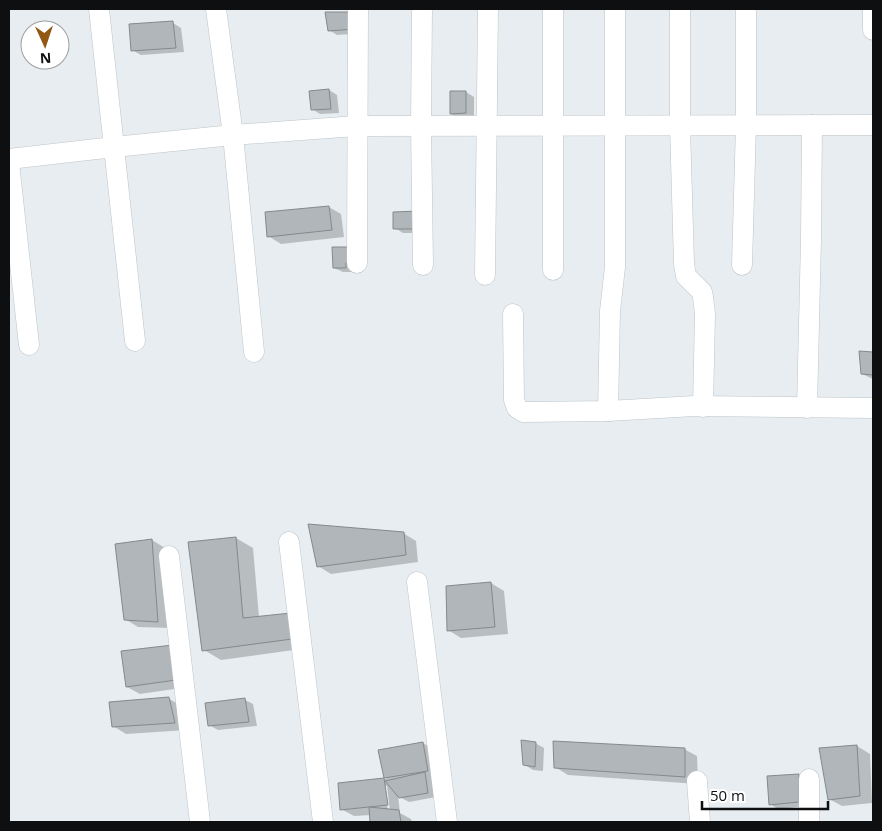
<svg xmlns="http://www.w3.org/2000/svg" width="882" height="831" viewBox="0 0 882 831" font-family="'Open Sans',sans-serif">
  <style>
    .shadow { fill: #0003; fill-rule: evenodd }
    .building { fill: #b1b6ba; stroke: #84898c }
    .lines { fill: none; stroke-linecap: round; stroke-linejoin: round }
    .minor-casing { stroke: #bec4c7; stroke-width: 21 }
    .minor { stroke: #fff; stroke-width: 20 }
  </style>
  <rect width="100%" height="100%" fill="#e7edf1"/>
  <g class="shadow">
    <polygon points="327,14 364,33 337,35 329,30"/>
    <polygon points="173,23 181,28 184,52 141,55 132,50"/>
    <polygon points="329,90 337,95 339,113 320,114 312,109"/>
    <polygon points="466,92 474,97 474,118 459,118 451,114"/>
    <polygon points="329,207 341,214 344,237 281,244 268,236"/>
    <polygon points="419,213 428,233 403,233 395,228"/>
    <polygon points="353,248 354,272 343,272 334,268"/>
    <polygon points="861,353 873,353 873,379 862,374"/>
    <polygon points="403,533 416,541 418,562 331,574 318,566"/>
    <polygon points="236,538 253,548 259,617 308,648 221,660 204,650"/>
    <polygon points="152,540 165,548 170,628 138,627 125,619"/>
    <polygon points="491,583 504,591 508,634 461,638 448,630"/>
    <polygon points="123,652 188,687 140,694 127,687"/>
    <polygon points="168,698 181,706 187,730 126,734 113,726"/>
    <polygon points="245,700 253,704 257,726 218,730 209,725"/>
    <path d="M 423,743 L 436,751 L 436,797 L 409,802 L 398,796 L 400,813 L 411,819 L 412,822 L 371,822 L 371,815 L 354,816 L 341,809 L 339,784 L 386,779 L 380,751 ZM 384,786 L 387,786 L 390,811 L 388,811 Z"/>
    <polygon points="535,743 544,748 543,771 533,770 525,765"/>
    <polygon points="857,746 870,754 872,803 842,806 829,799"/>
    <polygon points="684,749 697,756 698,784 568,775 555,767"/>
    <polygon points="798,775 807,780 807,806 778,809 770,804"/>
  </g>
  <g class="building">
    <polygon points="325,12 355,12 356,29 328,31"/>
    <polygon points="173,21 176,48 131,51 129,24"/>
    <polygon points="329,89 331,109 311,110 309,91"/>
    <polygon points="450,91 466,91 466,113 450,114"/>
    <polygon points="329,206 332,230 267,237 265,212"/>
    <polygon points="419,211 420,229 393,229 393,212"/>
    <polygon points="332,247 354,247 354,263 346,263 346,268 333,268"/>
    <polygon points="859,351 873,352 873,375 861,374"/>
    <polygon points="308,524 404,532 406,555 317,567"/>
    <polygon points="236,537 243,618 291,613 292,639 202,651 188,542"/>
    <polygon points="152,539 158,622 124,620 115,544"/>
    <polygon points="491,582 495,627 447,631 446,586"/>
    <polygon points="173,645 176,680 126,687 121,651"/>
    <polygon points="169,697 175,723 112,727 109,702"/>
    <polygon points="245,698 249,722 208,726 205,703"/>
    <polygon points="521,740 536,742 535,767 523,765"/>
    <polygon points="553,741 685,748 685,777 554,768"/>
    <polygon points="423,742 428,771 384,778 378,750"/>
    <polygon points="857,745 860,796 828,800 819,748"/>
    <polygon points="425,772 428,793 399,798 385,781"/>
    <polygon points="799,774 799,802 769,805 767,776"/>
    <polygon points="384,778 388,805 340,810 338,783"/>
    <polygon points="369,807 399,810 401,822 370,822"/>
  </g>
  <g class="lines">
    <g class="minor-casing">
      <g id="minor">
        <polyline points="99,9 135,341"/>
        <polyline points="216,9 233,135 254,352"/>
        <polyline points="422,9 421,126 423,265"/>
        <polyline points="553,9 553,270"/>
        <polyline points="680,9 680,126 684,264 686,276 702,292 703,297 705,314 703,407"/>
        <polyline points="873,9 873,30"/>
        <polyline points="9,159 114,147 233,135 357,126 873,125"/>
        <polyline points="9,163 29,345"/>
        <polyline points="357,263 358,9"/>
        <polyline points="742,265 746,125 746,9"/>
        <polyline points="485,275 488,9"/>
        <polyline points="513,314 514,400 517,408 523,412 608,411 694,406 873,408"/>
        <polyline points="807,408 811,239 812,125"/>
        <polyline points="608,411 610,311 615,267 615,9"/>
        <polyline points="289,542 323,822"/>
        <polyline points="169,556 200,822"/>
        <polyline points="417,582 447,822"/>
        <polyline points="697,781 700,822"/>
        <polyline points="809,822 809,779"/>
      </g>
    </g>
    <use href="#minor" class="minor"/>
  </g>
  <rect width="882" height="831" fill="none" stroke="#0d0f10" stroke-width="20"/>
  <g transform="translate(45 45) rotate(177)"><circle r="24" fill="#ffffff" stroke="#9e9f9f"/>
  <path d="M0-4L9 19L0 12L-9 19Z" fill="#915713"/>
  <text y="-8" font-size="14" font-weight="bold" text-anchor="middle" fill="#0d0f10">N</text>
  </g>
  <path d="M702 801v8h126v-8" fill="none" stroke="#0d0f10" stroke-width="2.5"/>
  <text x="710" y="801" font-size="15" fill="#0d0f10" stroke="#ffffff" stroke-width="4" paint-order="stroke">50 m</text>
</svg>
